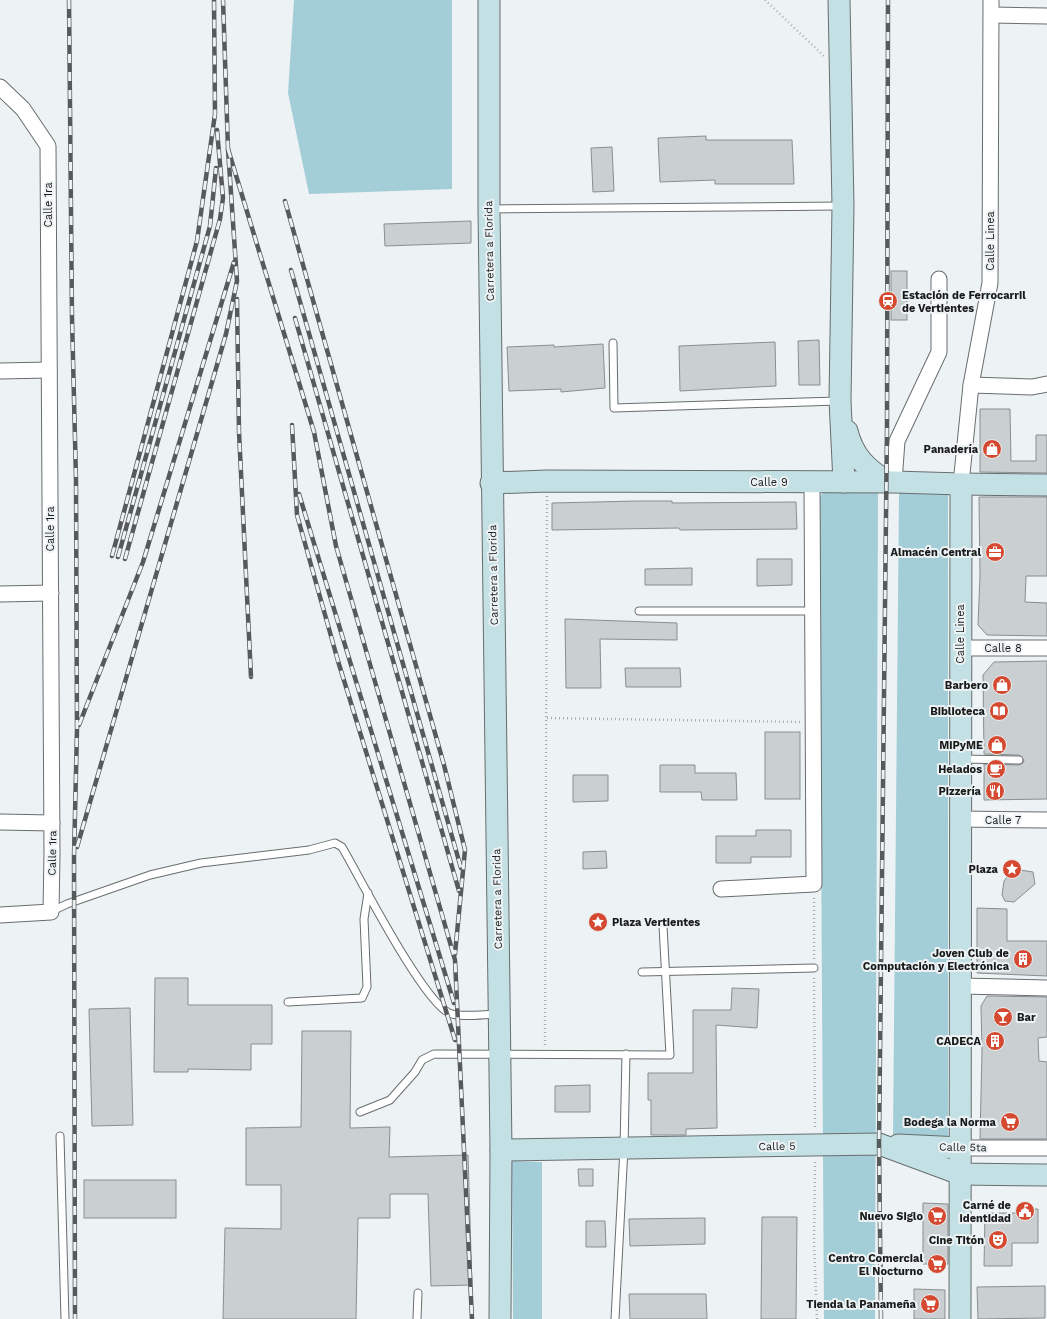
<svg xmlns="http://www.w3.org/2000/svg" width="1047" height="1319" viewBox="0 0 1047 1319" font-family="'Work Sans',sans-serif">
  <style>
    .green { fill: #a3cdd7 }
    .building { fill: #cad0d1; stroke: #898e8f }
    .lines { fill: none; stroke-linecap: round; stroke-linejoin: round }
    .lane-casing { stroke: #686d6e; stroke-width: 9 }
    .street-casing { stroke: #686d6e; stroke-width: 17 }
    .secondary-casing { stroke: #686d6e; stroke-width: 23 }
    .path { stroke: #a9adaf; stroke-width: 2.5; stroke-dasharray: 1 3; stroke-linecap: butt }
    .lane { stroke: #fff; stroke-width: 7 }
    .street { stroke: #fff; stroke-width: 15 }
    .secondary { stroke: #c3e0e5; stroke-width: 21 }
    .rail-casing { stroke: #575a5a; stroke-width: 4.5 }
    .rail { stroke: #edf2f4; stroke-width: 3; stroke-dasharray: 9; stroke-linecap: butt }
    .labels { text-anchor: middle; stroke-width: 4; stroke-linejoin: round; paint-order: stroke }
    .street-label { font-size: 11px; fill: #191b1b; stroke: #edf2f4 }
    .poi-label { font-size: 11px; font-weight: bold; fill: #191b1b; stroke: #edf2f4; text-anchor: end }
  </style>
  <rect width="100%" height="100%" fill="#edf2f4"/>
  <g class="green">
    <polygon points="294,0 452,0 452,189 309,194 288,93"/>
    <polygon points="823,493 878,493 875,1319 824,1319 819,497"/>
    <polygon points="899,493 948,495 948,1137 893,1135"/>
    <polygon points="512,1161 542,1162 542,1319 513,1319"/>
  </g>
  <g class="building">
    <polygon points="706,136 706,140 792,140 794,184 715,184 715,180 660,182 658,138"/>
    <polygon points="612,147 614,191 593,192 591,148"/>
    <polygon points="471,221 471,243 385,246 384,224"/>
    <rect x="891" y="271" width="16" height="49"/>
    <polygon points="819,340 820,385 799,385 798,341"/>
    <polygon points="775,342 776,386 680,391 679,346"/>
    <polygon points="603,344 605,388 561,392 561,389 509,391 507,347 554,345 554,347"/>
    <polygon points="980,409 1010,409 1011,461 1036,461 1036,435 1047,435 1047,473 980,472"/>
    <polygon points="979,497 1047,497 1047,576 1026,576 1025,602 1047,603 1047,636 987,635 978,625 980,576"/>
    <polygon points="637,501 672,501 672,503 796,502 797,529 680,530 679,528 552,530 552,503"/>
    <polygon points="757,559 792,559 792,585 757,586"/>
    <polygon points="692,568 692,585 645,585 645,569"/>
    <polygon points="565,619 677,623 677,640 600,639 601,688 566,688"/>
    <polygon points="1047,661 1047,799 984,800 984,764 1019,765 1023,763 1024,760 1019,755 984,754 983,675 994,662"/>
    <polygon points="625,668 680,668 681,687 626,687"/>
    <rect x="765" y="732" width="35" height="67"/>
    <polygon points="660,765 695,765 695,773 736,773 737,800 702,800 701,792 660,792"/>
    <polygon points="573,775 608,775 608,801 573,802"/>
    <polygon points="756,830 791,830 791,857 751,857 751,863 716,863 716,836 756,836"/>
    <polygon points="606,851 607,868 583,869 583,852"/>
    <polygon points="1020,870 1033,872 1035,884 1014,902 1005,901 1002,895 1004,881 1008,876"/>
    <polygon points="977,908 1007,909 1007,941 1047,941 1047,976 977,973"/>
    <polygon points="155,978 188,978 188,1005 272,1005 272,1044 251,1044 251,1070 188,1069 188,1072 154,1072"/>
    <polygon points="732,988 759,989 757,1028 716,1025 717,1128 686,1129 686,1135 651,1135 651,1100 648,1100 648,1073 693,1073 693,1010 731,1010"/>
    <polygon points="987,996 1047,997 1047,1037 1038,1038 1039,1061 1047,1062 1047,1139 980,1139 982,1050 981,1006"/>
    <polygon points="130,1008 133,1125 92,1126 89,1009"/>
    <polygon points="302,1031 351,1031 350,1128 390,1127 389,1157 468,1155 472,1285 431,1286 428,1194 390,1194 390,1218 358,1218 356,1319 223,1319 225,1228 281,1229 281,1185 246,1185 246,1128 301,1127"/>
    <polygon points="590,1085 590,1112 555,1112 555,1086"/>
    <polygon points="578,1169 593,1169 593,1186 579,1186"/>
    <rect x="84" y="1180" width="92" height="38"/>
    <polygon points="923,1203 948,1204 948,1264 923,1264"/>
    <polygon points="1016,1209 1038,1209 1038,1243 1012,1243 1012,1266 984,1266 985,1213 1016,1213"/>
    <polygon points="762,1217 797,1217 796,1319 761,1319"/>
    <polygon points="705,1218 705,1244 630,1246 629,1219"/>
    <polygon points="586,1221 605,1221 606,1247 586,1247"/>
    <polygon points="1045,1286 1045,1318 978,1319 977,1287"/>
    <polygon points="914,1289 945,1290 945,1319 914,1319"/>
    <polygon points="629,1294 706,1294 707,1319 630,1319"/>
  </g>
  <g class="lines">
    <g class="lane-casing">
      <g id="lane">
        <polyline points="491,209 840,206"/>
        <polyline points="613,343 614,408 838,401"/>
        <polyline points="639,611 813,611"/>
        <polyline points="961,759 1019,760"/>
        <path d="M 52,911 L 67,904 L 150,875 L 201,863 L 309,850 L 335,843 L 342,847 C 360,878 422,1000 449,1013 C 460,1018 485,1014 498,1014"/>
        <polyline points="642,972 814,968"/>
        <polyline points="288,1002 362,998 367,987 364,919 368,893"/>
        <polyline points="360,1112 390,1100 415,1072 422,1060 434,1054 670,1055 663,926"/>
        <polyline points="60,1136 65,1319"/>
        <polyline points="417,1319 418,1293"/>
        <polyline points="615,1319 624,1148 626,1054"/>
      </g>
    </g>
    <g class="street-casing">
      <g id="street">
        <polyline points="992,15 1047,16"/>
        <polyline points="0,87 23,109 48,146 52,853 51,912 0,915"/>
        <polyline points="0,371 49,370"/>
        <polyline points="971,385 1032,387 1047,384"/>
        <polyline points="894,482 897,441 939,352 939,279"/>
        <polyline points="961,484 971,385 990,283 991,0"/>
        <polyline points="0,594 51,593"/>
        <polyline points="960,648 1047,648"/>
        <polyline points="959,819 1047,820"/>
        <polyline points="0,822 52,823"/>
        <polyline points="721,889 814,884 812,482"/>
        <polyline points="961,986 1047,988"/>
        <polyline points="961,1148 1047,1148"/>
      </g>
    </g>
    <g class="secondary-casing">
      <g id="secondary">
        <polyline points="489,0 489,209 501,1150 500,1319"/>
        <polyline points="839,0 843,206 840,401 844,482"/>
        <path d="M 847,431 C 853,456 866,468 887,482"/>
        <polyline points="491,483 547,481 894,482 961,484 1047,485"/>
        <polyline points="898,1145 961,1148"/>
        <polyline points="501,1150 879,1144 960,1174 1047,1175"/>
        <path d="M 960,1319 C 960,1041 959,763 961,484"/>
      </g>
    </g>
    <g class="path">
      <polyline points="765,0 824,56"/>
      <polyline points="547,718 800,722"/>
      <polyline points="814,898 814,959"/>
      <polyline points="814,978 815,1129"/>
      <polyline points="545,1045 547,496"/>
      <polyline points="815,1162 814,1242 817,1319"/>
    </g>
    <use href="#lane" class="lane"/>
    <use href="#street" class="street"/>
    <use href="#secondary" class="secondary"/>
    <g class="rail-casing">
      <g id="rail">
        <polyline points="69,0 72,318 76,480 77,730 74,856 75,1319"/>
        <polyline points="228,149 314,432 336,546 455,960 472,1319"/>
        <polyline points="285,201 444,765 465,850 455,954"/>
        <polyline points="291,270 461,868"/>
        <polyline points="237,299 239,432 251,677"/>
        <polyline points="295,318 459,891"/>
        <polyline points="292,425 297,515 338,661 455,1040"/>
        <polyline points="299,494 454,1003"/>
        <polyline points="112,556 197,241 215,114 214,0"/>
        <polyline points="118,557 210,226 216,168"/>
        <polyline points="125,559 220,219 223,198 217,130"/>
        <polyline points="79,725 143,562 234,262"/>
        <polyline points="77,847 226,334 237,281 228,149 223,0"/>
        <polyline points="881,1319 879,1144 887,427 888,0"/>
      </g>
    </g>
    <use href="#rail" class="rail"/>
  </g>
  <defs>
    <g id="station-disc" transform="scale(1)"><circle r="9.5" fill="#d54930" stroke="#edf2f4"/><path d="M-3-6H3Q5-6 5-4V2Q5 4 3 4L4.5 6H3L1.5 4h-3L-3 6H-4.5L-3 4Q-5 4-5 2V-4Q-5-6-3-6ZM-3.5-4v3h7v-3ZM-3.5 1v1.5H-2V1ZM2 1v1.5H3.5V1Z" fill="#fff"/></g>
    <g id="shop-disc" transform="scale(1)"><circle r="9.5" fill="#d54930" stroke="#edf2f4"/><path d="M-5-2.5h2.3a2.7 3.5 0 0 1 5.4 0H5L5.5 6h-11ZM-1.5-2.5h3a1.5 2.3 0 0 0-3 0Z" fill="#fff"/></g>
    <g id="office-disc" transform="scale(1)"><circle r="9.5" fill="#d54930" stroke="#edf2f4"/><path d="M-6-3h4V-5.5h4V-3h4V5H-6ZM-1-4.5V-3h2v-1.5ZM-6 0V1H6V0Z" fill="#fff"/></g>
    <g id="library-disc" transform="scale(1)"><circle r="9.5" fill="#d54930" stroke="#edf2f4"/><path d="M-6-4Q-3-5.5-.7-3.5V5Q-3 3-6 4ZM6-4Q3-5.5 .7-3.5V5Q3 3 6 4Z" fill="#fff"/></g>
    <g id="cafe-disc" transform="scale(1)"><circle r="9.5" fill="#d54930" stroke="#edf2f4"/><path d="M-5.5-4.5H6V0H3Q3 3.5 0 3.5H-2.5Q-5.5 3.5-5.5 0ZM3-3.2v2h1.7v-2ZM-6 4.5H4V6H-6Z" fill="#fff"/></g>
    <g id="restaurant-disc" transform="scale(1)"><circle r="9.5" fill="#d54930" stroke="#edf2f4"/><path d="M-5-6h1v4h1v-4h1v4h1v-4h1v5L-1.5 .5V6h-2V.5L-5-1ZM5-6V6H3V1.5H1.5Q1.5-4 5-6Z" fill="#fff"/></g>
    <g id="sight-disc" transform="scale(1)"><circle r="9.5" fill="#d54930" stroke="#edf2f4"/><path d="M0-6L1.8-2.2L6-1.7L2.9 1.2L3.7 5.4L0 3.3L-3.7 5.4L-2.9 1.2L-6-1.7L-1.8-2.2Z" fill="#fff"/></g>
    <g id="building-disc" transform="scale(1)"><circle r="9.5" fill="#d54930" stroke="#edf2f4"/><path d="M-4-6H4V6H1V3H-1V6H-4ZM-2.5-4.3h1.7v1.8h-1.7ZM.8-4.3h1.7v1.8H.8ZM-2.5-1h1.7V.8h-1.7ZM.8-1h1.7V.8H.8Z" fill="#fff"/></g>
    <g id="bar-disc" transform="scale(1)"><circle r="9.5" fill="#d54930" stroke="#edf2f4"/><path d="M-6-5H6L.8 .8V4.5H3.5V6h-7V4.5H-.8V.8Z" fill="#fff"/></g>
    <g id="supermarket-disc" transform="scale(1)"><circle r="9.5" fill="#d54930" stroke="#edf2f4"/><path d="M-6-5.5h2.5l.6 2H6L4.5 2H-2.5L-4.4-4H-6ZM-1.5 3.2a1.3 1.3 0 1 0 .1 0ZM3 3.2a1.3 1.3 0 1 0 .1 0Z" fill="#fff"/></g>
    <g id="civic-disc" transform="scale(1)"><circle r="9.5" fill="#d54930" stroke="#edf2f4"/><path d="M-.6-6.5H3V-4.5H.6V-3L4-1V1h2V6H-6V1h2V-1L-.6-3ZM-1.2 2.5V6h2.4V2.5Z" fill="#fff"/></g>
    <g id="theatre-disc" transform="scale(1)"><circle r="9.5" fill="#d54930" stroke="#edf2f4"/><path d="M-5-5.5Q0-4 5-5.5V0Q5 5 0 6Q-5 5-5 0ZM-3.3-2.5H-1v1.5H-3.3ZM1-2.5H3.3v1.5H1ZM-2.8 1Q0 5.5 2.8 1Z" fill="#fff"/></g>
  </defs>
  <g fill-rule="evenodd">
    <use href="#station-disc" x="888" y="301"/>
    <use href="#shop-disc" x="992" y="449"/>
    <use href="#office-disc" x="995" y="552"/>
    <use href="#shop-disc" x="1002" y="685"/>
    <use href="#library-disc" x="999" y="711"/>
    <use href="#shop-disc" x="997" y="745"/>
    <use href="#cafe-disc" x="996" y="769"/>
    <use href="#restaurant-disc" x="995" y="791"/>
    <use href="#sight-disc" x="1012" y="869"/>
    <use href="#sight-disc" x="598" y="922"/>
    <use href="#building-disc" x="1023" y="959"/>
    <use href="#bar-disc" x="1003" y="1017"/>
    <use href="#building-disc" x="995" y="1041"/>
    <use href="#supermarket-disc" x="1010" y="1122"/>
    <use href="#civic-disc" x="1025" y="1211"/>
    <use href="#supermarket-disc" x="937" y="1216"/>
    <use href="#theatre-disc" x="998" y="1240"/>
    <use href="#supermarket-disc" x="937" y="1264"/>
    <use href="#supermarket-disc" x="930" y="1304"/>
  </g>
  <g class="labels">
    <g class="street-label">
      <text transform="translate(48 205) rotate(-90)" y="4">Calle 1ra</text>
      <text transform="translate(990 241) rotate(-90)" y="4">Calle Linea</text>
      <text transform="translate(489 251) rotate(-91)" y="4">Carretera a Florida</text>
      <text x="769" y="486">Calle 9</text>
      <text transform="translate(50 529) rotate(-90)" y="4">Calle 1ra</text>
      <text transform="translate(493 575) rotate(-91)" y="4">Carretera a Florida</text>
      <text transform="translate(960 634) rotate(-90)" y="4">Calle Linea</text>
      <text x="1003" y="652">Calle 8</text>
      <text x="1003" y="824">Calle 7</text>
      <text transform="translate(52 853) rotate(-89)" y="4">Calle 1ra</text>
      <text transform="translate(497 899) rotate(-91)" y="4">Carretera a Florida</text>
      <text transform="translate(777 1146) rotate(-1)" y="4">Calle 5</text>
      <text transform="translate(963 1147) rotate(1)" y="4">Calle 5ta</text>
    </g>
    <g class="poi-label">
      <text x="902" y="299" text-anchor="start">Estación de Ferrocarril<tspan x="902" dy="13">de Vertientes</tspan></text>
      <text x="978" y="453">Panadería</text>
      <text x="981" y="556">Almacén Central</text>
      <text x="988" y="689">Barbero</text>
      <text x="985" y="715">Biblioteca</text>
      <text x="983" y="749">MiPyME</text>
      <text x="982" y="773">Helados</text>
      <text x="981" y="795">Pizzería</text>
      <text x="998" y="873">Plaza</text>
      <text x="612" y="926" text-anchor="start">Plaza Vertientes</text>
      <text x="1009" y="957">Joven Club de<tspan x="1009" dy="13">Computación y Electrónica</tspan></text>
      <text x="1017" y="1021" text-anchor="start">Bar</text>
      <text x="981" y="1045">CADECA</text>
      <text x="996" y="1126">Bodega la Norma</text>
      <text x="1011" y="1209">Carné de<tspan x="1011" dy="13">identidad</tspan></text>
      <text x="923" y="1220">Nuevo Siglo</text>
      <text x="984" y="1244">Cine Titón</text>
      <text x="923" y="1262">Centro Comercial<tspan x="923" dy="13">El Nocturno</tspan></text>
      <text x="916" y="1308">Tienda la Panameña</text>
    </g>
  </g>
</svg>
